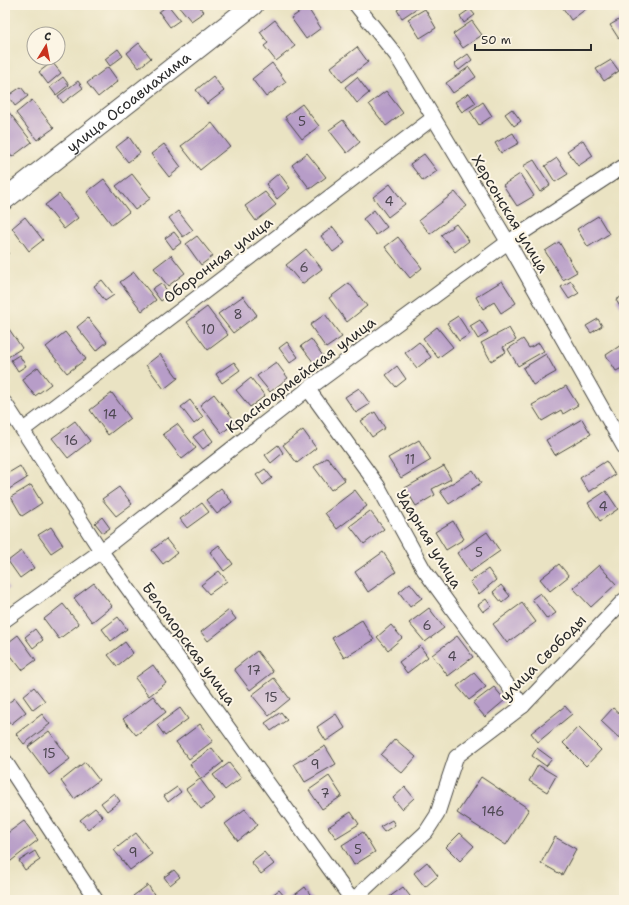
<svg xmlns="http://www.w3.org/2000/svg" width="629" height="905" viewBox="0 0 629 905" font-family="'Shantell Sans',sans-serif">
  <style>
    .building { fill: #b79dc8 }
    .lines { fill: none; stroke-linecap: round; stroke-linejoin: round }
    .street-casing { stroke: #484742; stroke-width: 16 }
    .secondary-casing { stroke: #484742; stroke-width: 22 }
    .street { stroke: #fff; stroke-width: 14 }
    .secondary { stroke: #fff; stroke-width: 20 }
    .labels { text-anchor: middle; stroke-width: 4; stroke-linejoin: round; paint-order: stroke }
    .number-label { font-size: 13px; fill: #4e4852 }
    .street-label { font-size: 15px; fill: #2b2b2b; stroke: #fcf5e5 }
  </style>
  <rect width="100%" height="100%" fill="#fcf5e5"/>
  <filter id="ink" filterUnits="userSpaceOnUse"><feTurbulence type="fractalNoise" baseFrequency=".025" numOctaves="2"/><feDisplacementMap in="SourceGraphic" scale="8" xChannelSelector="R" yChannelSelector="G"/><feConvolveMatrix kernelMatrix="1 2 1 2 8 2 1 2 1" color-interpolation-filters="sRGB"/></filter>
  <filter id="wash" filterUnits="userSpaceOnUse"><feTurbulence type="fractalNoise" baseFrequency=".012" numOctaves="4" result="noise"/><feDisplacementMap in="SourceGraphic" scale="16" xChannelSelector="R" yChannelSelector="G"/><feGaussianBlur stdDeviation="0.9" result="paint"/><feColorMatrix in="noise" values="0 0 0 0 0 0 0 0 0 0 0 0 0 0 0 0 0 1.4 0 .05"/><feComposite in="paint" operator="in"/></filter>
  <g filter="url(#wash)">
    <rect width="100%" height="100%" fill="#eae3c3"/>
    <g id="blocks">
      <g class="building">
        <polygon points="168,5 180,20 170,27 159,12"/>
        <polygon points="178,5 198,5 204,12 191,21"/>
        <polygon points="405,5 419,5 420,6 402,18 397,10"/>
        <polygon points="561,5 584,5 586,9 571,20"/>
        <polygon points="307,7 321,28 306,39 291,18"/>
        <polygon points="425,9 436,28 420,38 408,19"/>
        <polygon points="470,9 475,15 464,23 460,16"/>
        <polygon points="624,17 624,36 619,39 610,25"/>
        <polygon points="275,20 295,46 276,61 264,46 268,43 260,32"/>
        <polygon points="472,21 482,35 463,48 453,34"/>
        <polygon points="139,43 151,58 139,68 127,53"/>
        <polygon points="357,47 368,62 342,82 331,67"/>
        <polygon points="118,49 123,56 110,66 105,59"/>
        <polygon points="468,54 472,60 459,70 454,64"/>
        <polygon points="611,60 619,71 604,81 596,69"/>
        <polygon points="52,62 61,73 48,84 39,72"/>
        <polygon points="272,63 286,82 266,97 252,79"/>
        <polygon points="108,67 118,81 98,97 87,83"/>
        <polygon points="469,67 476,77 453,93 446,83"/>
        <polygon points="213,76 224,91 207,104 196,90"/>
        <polygon points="63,77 69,85 56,95 50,87"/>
        <polygon points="357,77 369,93 357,103 345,87"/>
        <polygon points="78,81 83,88 63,103 58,96"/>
        <polygon points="21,87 28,96 15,106 8,96"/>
        <polygon points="386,91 403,113 386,126 369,104"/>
        <polygon points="469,93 476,103 462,112 455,102"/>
        <polygon points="32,100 54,128 37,140 16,113"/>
        <polygon points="483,102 492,116 479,125 470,111"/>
        <polygon points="302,104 319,126 302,139 285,117"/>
        <polygon points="512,109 521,121 514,126 505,114"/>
        <polygon points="8,111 32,142 12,157 5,148 5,113"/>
        <polygon points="343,120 360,142 347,153 329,130"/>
        <polygon points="212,123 230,146 200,170 181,146"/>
        <polygon points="513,133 519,143 501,153 495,143"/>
        <polygon points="129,137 140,153 128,162 116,147"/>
        <polygon points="583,140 593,156 578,166 567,151"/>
        <polygon points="164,144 181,167 169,177 151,154"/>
        <polygon points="307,153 326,177 310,189 292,165"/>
        <polygon points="424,154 437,171 423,181 410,164"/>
        <polygon points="557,158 568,174 555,182 545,166"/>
        <polygon points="534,160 550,185 540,192 523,166"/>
        <polygon points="279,173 290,188 277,199 266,184"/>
        <polygon points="132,174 151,198 135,210 116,186"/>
        <polygon points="520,174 534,196 517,206 503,185"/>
        <polygon points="104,179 129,212 112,225 87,192"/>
        <polygon points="390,184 405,204 388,217 373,197"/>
        <polygon points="265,192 276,205 256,221 245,206"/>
        <polygon points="455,192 467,206 430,234 419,220"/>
        <polygon points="59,194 78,218 64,229 45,205"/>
        <polygon points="374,210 387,227 376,235 363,219"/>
        <polygon points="178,211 193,230 183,237 169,218"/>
        <polygon points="598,216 609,234 588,247 577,229"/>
        <polygon points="25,217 43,240 29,251 12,228"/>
        <polygon points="456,224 469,241 455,252 441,235"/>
        <polygon points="333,227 345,243 333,252 321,236"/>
        <polygon points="174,232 182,242 173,249 165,238"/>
        <polygon points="197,236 213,256 201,265 186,244"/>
        <polygon points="398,237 422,268 410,278 385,247"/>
        <polygon points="559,242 577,272 563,280 545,251"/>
        <polygon points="5,248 9,253 5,256"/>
        <polygon points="306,249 322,269 302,284 286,265"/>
        <polygon points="171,255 185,273 168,286 154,268"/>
        <polygon points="134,272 156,300 142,311 120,282"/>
        <polygon points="102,280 114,295 105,301 94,286"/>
        <polygon points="502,281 516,303 501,313 494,302 483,309 476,297"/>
        <polygon points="571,281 579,293 569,299 561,287"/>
        <polygon points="161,283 170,294 161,301 152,289"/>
        <polygon points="349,283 367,306 347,322 329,298"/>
        <polygon points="624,295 624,313 616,300"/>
        <polygon points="243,296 257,315 233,333 218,314"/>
        <polygon points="207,307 228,335 208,350 187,322"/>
        <polygon points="325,314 342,337 326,348 310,325"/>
        <polygon points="458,316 470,334 459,341 447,323"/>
        <polygon points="88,318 107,342 96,351 77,327"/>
        <polygon points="598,319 602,326 591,333 586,326"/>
        <polygon points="480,320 488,332 478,339 470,326"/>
        <polygon points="437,327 453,347 438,358 423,338"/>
        <polygon points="509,328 516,340 503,347 506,352 491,361 481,343"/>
        <polygon points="9,329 22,348 8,357 5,352 5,331"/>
        <polygon points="65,332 86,359 67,373 46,347"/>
        <polygon points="311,339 323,356 314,363 301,346"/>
        <polygon points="523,339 529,348 539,343 544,351 518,366 508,349"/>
        <polygon points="287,342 298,357 290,363 279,348"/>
        <polygon points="419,342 431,357 417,368 405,353"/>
        <polygon points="624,343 624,367 616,371 606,355"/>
        <polygon points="160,354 178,378 164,389 146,365"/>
        <polygon points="546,354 556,372 533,385 523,368"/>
        <polygon points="19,355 26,366 18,371 11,360"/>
        <polygon points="234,362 240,370 222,383 216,374"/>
        <polygon points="276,362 288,378 270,392 257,376"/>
        <polygon points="397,366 406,379 396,387 386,375"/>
        <polygon points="38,367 51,384 35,396 22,379"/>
        <polygon points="251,378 265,396 250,407 236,390"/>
        <polygon points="566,386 578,405 563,414 561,410 542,421 532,405"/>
        <polygon points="359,388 370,404 356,413 345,397"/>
        <polygon points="112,393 130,418 108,435 90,410"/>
        <polygon points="214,394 236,422 222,433 200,405"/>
        <polygon points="190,400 203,417 194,424 181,407"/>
        <polygon points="375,412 385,428 372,437 361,421"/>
        <polygon points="582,419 591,434 555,455 546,440"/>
        <polygon points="75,421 90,441 68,458 52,438"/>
        <polygon points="177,424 196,448 182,459 163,434"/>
        <polygon points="204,429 213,441 203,449 193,437"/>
        <polygon points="303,430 316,448 297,463 283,445"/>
        <polygon points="419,440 431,460 401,478 388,458"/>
        <polygon points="278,445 283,453 271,463 265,455"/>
        <polygon points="327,457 345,480 331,490 314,467"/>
        <polygon points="606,461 615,475 589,492 580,478"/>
        <polygon points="20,466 27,478 6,491 5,488 5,475"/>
        <polygon points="444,466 451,479 432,489 435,495 416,506 405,488"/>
        <polygon points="265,469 272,478 263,485 256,475"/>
        <polygon points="473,470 481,483 449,504 440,491"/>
        <polygon points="31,485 42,503 22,516 11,497"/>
        <polygon points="119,487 132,504 116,516 102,499"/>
        <polygon points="221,488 232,502 217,514 206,500"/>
        <polygon points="355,490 367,506 337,529 325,513"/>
        <polygon points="606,491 618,509 600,521 588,503"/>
        <polygon points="202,503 209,512 187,528 180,519"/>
        <polygon points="370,511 384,529 364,544 350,526"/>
        <polygon points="102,517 110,528 103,533 95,523"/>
        <polygon points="453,521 464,539 446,550 435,532"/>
        <polygon points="51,527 63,545 51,553 38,535"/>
        <polygon points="487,532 500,551 470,572 457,553"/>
        <polygon points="166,539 177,553 163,564 152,550"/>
        <polygon points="219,545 233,564 224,571 210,552"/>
        <polygon points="21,551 34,568 20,578 8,561"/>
        <polygon points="383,552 396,572 368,592 355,572"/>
        <polygon points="559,564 569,576 550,591 540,579"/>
        <polygon points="599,565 616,584 591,607 573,588"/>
        <polygon points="488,569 496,580 479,594 470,582"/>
        <polygon points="219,571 227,581 209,594 201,585"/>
        <polygon points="5,582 9,588 5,591"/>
        <polygon points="94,583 112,606 92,622 74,598"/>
        <polygon points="410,583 422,598 410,607 399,592"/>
        <polygon points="501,585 510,596 502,603 493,592"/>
        <polygon points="540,593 556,613 547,619 532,599"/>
        <polygon points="486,599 491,606 483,612 478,605"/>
        <polygon points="522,603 536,622 507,643 493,624"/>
        <polygon points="63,604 79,624 59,639 44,619"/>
        <polygon points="429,608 444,628 425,642 409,623"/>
        <polygon points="229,610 236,619 208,641 201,632"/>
        <polygon points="118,617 127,629 111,641 102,629"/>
        <polygon points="362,620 374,640 344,658 332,638"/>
        <polygon points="391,625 402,638 388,650 377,637"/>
        <polygon points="35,629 43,640 33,648 25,637"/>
        <polygon points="18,635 36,660 22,670 5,648 5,645"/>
        <polygon points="457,636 473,657 448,676 432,655"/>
        <polygon points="125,642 133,653 117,666 108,655"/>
        <polygon points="420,646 428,657 407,673 399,662"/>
        <polygon points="257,651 273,672 250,690 234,669"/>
        <polygon points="153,665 166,683 149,696 135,678"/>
        <polygon points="474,673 486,687 469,700 457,686"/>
        <polygon points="274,678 290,699 269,716 252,695"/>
        <polygon points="34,687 45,701 33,710 23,696"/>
        <polygon points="494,687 505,700 485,717 473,703"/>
        <polygon points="153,696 166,712 136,735 123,719"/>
        <polygon points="15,698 26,712 11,724 5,717 5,705"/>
        <polygon points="565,706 572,714 538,742 531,733"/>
        <polygon points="180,708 188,719 165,736 157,725"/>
        <polygon points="613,708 624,717 624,732 619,738 601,721"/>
        <polygon points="281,712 287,720 271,731 265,723"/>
        <polygon points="42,714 50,724 24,744 16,734"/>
        <polygon points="336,714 345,728 326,741 317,727"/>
        <polygon points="200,724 213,741 189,759 176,742"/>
        <polygon points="578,727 601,750 586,766 563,743"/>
        <polygon points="49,731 70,759 49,775 28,747"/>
        <polygon points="395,739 416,757 402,773 381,755"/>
        <polygon points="325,746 336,764 305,782 294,764"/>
        <polygon points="212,748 223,762 201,779 190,764"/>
        <polygon points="537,748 552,759 546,766 532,756"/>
        <polygon points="85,762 99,780 74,799 61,781"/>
        <polygon points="229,763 241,778 225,790 213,775"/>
        <polygon points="538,765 556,776 547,792 529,781"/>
        <polygon points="329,776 342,796 322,809 309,790"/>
        <polygon points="481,777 529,809 506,845 457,813"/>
        <polygon points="200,779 215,799 201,809 186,789"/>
        <polygon points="177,787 181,792 168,802 164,796"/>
        <polygon points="405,787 414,798 402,809 393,798"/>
        <polygon points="114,793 120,801 107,811 101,803"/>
        <polygon points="95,808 103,817 88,829 80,820"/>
        <polygon points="245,809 258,825 238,841 225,824"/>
        <polygon points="351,812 359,824 336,838 328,827"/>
        <polygon points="392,820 395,825 384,832 380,827"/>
        <polygon points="24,821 38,840 7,864 5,861 5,835"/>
        <polygon points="363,832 375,852 354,865 342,845"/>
        <polygon points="136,833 152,854 130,870 114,850"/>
        <polygon points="460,833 474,846 460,861 446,847"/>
        <polygon points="555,837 576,849 562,875 541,863"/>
        <polygon points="35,851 40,860 25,870 19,861"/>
        <polygon points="264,852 274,864 261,874 251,862"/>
        <polygon points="427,862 438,876 425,887 414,873"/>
        <polygon points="174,870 180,877 170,885 164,877"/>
        <polygon points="148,885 157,899 156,900 136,900 133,896"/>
        <polygon points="305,887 314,900 288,900"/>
        <polygon points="403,887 413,900 389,900 388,898"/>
        <polygon points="279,890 285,897 281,900 265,900"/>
      </g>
    </g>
  </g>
  <g filter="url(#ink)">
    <use href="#blocks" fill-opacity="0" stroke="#484742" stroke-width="1"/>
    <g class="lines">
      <g class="street-casing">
        <g id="street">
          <polyline points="356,5 396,55 508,242 624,447"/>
          <polyline points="308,389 378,486 424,570 523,706"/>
          <polyline points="5,403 101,551 352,900"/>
          <polyline points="23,430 433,118"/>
          <polyline points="5,620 101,551 308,389 508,242 624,166"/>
          <polyline points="5,761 96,900"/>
          <polyline points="353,900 426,832 437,815 449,778 456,757 523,706 624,600"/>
        </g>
      </g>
      <g class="secondary-casing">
        <g id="secondary">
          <path id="s1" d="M 5,199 L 253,5"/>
        </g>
      </g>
      <use href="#street" class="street"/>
      <use href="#secondary" class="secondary"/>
    </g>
  </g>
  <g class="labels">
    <g class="number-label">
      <text x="302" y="126">5</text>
      <text x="389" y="206">4</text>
      <text x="304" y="272">6</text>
      <text x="238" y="319">8</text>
      <text x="208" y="334">10</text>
      <text x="110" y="419">14</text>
      <text x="71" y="445">16</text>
      <text x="410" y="464">11</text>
      <text x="603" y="511">4</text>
      <text x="479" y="557">5</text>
      <text x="427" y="630">6</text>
      <text x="452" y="661">4</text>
      <text x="254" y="675">17</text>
      <text x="271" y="702">15</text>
      <text x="49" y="758">15</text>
      <text x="315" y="769">9</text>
      <text x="325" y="798">7</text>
      <text x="493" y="816">146</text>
      <text x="358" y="854">5</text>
      <text x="133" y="857">9</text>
    </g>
    <g class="street-label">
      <text dy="5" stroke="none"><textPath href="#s1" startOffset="157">улица Осоавиахима</textPath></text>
      <text transform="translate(510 214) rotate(59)" y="5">Херсонская улица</text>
      <text transform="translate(218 260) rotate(-37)" y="5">Оборонная улица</text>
      <text transform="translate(301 375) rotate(-37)" y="5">Красноармейская улица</text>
      <text transform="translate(429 539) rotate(59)" y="5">Ударная улица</text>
      <text transform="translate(189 644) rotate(54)" y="5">Беломорская улица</text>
      <text transform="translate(543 658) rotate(-45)" y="5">улица Свободы</text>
    </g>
  </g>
  <rect width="629" height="905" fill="none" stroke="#fcf5e5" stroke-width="20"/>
  <g transform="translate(46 46) rotate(10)"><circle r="19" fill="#fcf5e5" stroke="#a8a49b"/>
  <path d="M0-3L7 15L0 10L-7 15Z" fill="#c8321e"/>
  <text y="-6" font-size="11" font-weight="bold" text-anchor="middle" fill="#2b2b2b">С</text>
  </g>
  <path d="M475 44v6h116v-6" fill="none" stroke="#2b2b2b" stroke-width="2"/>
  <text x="481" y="44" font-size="12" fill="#2b2b2b" stroke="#fcf5e5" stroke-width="3" paint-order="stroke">50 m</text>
</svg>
